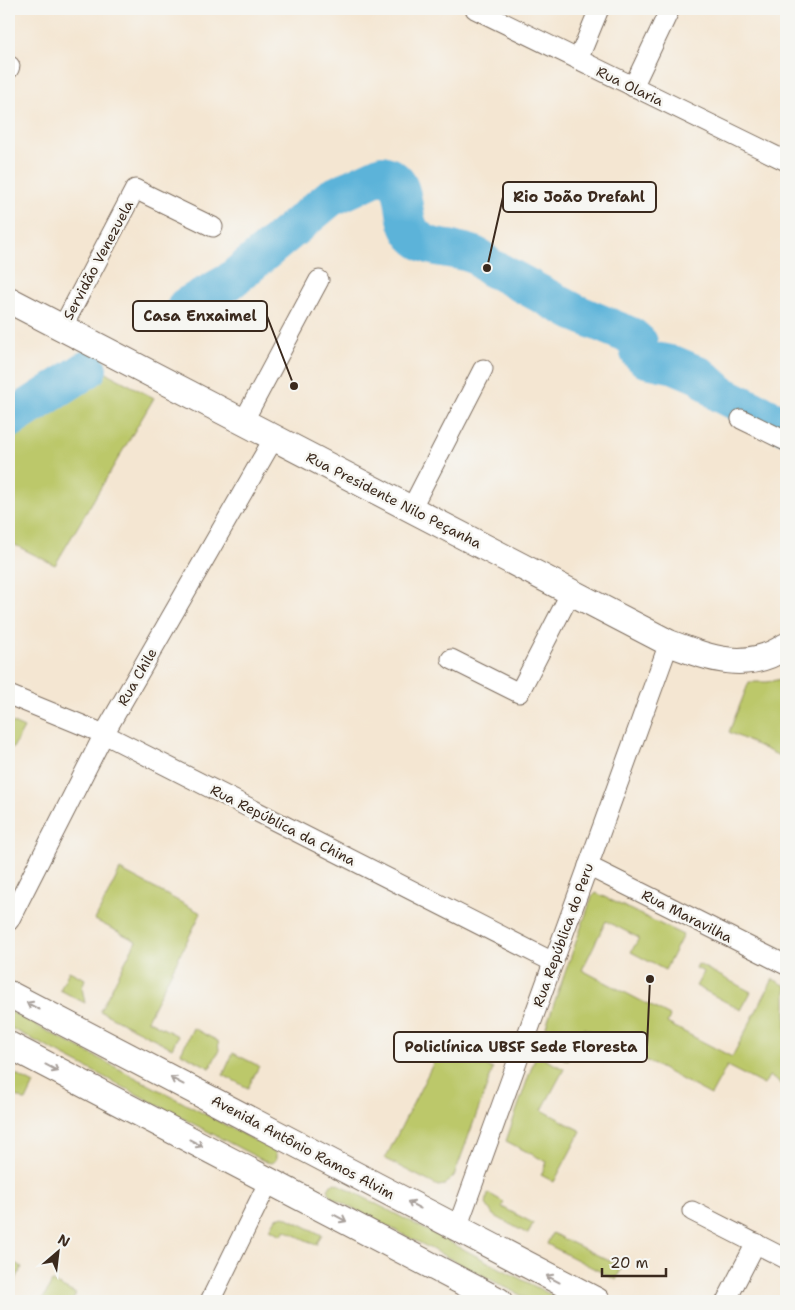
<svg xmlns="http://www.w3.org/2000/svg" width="795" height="1310" viewBox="0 0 795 1310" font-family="'Shantell Sans',sans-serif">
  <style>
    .green { fill: #bcc86a; stroke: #7c7944 }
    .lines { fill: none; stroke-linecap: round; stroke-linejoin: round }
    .river { stroke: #5cb3d9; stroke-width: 38 }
    .street-casing { stroke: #7c6c5d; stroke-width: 21 }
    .secondary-casing { stroke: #7c6c5d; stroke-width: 28 }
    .street { stroke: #fff; stroke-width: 19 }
    .secondary { stroke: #fff; stroke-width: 26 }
    .oneway { stroke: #a79f9a }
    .labels { text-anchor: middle; stroke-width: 5; stroke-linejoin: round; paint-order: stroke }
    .street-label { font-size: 14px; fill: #3b2a1e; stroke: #f6f6f2 }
    .leader { fill: none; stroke: #3b2a1e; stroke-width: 2 }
    .callout-dot { fill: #3b2a1e; stroke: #f6f6f2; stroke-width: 2 }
    .callout { fill: #f6f6f2; stroke: #3b2a1e; stroke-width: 2 }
    .callout-label { font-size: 15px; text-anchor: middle; font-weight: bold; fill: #3b2a1e }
  </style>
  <rect width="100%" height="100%" fill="#f6f6f2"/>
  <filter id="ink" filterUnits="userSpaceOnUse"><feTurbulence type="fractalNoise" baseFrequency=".02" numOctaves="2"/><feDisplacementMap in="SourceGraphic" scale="10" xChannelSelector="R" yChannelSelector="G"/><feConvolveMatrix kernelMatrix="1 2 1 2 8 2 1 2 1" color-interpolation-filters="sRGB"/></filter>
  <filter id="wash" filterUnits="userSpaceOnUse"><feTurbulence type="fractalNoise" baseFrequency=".0096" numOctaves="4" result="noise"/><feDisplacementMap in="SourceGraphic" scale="20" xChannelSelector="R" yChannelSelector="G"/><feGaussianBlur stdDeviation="1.12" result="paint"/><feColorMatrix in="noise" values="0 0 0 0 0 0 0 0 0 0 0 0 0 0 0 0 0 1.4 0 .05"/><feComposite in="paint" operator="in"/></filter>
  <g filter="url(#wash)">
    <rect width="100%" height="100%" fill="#f4e6d2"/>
    <g class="green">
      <polygon points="82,360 154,398 55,565 9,542 9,407"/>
      <polygon points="786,678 786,759 729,732 749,682 767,682"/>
      <polygon points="9,721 24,728 13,748 9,746"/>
      <polygon points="120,870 201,913 147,1020 178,1036 172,1048 100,1011 136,941 95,920"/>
      <polygon points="596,893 683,935 665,970 631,952 639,938 606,921 582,970 670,1016 667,1023 732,1057 773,979 786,986 786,1041 781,1051 786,1054 786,1087 769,1076 764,1085 727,1066 711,1095 585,1028 568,1061 539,1046 592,897"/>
      <polygon points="698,964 751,992 741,1010 696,986 704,972 696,968"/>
      <polygon points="69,971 85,979 82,988 85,1003 60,990"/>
      <polygon points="9,1011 273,1150 276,1154 276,1160 271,1163 266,1162 9,1027"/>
      <polygon points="193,1028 218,1041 219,1050 210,1068 181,1053"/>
      <polygon points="443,1044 493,1069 454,1176 445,1185 438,1186 385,1159"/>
      <polygon points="233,1053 259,1066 248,1088 223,1075"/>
      <polygon points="536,1055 564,1069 542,1110 581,1131 554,1182 541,1175 547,1162 506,1141"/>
      <polygon points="9,1071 34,1084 26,1101 9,1092"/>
      <polygon points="336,1183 338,1184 563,1301 532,1301 331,1197 328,1189 331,1184"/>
      <polygon points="488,1193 504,1202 502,1207 533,1223 528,1234 493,1215 486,1204"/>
      <polygon points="284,1216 322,1235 316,1245 285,1230 282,1235 270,1229 276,1218"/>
      <polygon points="552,1233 622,1267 616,1280 547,1244"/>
      <polygon points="9,1260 22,1267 14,1284 9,1281"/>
      <polygon points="52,1282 76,1294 72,1301 48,1301 43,1299"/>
    </g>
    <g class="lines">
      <g class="river">
        <path d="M 186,306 L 229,282 L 330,198 L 382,174 C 413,181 397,217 414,235 C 430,253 458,246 476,256 C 486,261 484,267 498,271 L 574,312 L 631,336 L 639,343 L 639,352 L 646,359 L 675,365 L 701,376 L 721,394 L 786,426"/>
        <polyline points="9,420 88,369"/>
      </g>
    </g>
  </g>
  <g filter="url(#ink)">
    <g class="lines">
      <g class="street-casing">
        <g id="street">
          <polyline points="475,9 786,161"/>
          <polyline points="578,60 599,9"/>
          <polyline points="9,69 10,66"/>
          <polyline points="633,87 670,9"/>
          <polyline points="62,328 135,189 213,227"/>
          <polyline points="741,419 786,441"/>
          <polyline points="243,422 319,280"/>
          <polyline points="411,509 483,369"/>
          <polyline points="451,659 519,693 571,592"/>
          <polyline points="9,695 104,734 553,962"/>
          <polyline points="588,866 786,965"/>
          <polyline points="9,921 104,734 274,438"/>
          <polyline points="692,1211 786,1259"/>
          <polyline points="457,1228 669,643"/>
          <polyline points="210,1301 269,1181"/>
          <polyline points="726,1301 756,1243"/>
        </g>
      </g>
      <g class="secondary-casing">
        <g id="secondary">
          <path d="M 9,300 L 669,643 C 709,658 747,673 786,646"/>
          <polyline points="9,994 597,1301"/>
          <polyline points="9,1045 499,1301"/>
        </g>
      </g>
      <use href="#street" class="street"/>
      <use href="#secondary" class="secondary"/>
    </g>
    <defs><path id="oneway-shaft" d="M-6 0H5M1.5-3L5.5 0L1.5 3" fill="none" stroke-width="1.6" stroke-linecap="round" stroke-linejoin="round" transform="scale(1.25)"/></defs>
    <g class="oneway">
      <use href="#oneway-shaft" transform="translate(33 1006) rotate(-152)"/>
      <use href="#oneway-shaft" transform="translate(52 1068) rotate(28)"/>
      <use href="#oneway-shaft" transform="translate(177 1081) rotate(-152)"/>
      <use href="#oneway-shaft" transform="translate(196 1143) rotate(28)"/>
      <use href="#oneway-shaft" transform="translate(414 1205) rotate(-152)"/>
      <use href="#oneway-shaft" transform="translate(340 1218) rotate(28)"/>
      <use href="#oneway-shaft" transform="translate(553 1279) rotate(-152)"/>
    </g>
  </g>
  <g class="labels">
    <g class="street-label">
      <text transform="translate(630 86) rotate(26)" y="5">Rua Olaria</text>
      <text transform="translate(98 260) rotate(-62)" y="5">Servidão Venezuela</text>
      <text transform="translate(394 500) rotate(27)" y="5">Rua Presidente Nilo Peçanha</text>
      <text transform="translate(137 677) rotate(-60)" y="5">Rua Chile</text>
      <text transform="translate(283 825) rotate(27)" y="5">Rua República da China</text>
      <text transform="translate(687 916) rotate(27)" y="5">Rua Maravilha</text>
      <text transform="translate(563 935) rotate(-70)" y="5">Rua República do Peru</text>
      <text transform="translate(303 1147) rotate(28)" y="5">Avenida Antônio Ramos Alvim</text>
    </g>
  </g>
  <path class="leader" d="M487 268L503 197M294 386L267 316M650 979L647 1047"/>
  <g class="callout-dot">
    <circle cx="487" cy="268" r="5"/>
    <circle cx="294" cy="386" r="5"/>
    <circle cx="650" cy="979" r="5"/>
  </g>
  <g class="callout">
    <rect x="503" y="182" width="153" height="30" rx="5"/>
    <rect x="133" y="301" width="134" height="30" rx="5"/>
    <rect x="394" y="1032" width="253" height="30" rx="5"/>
  </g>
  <g class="callout-label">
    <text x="579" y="202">Rio João Drefahl</text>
    <text x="200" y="321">Casa Enxaimel</text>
    <text x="521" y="1052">Policlínica UBSF Sede Floresta</text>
  </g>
  <rect width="795" height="1310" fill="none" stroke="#f6f6f2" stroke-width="30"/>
  <g transform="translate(58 1252) rotate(28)" stroke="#f6f6f2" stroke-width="4" paint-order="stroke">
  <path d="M0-4L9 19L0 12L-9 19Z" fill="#3b2a1e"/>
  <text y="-8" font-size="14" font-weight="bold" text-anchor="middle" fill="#3b2a1e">N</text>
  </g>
  <path d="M602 1268v8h64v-8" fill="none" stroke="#3b2a1e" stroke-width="2.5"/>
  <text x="610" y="1268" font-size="15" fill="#3b2a1e" stroke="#f6f6f2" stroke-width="4" paint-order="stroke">20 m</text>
</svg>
